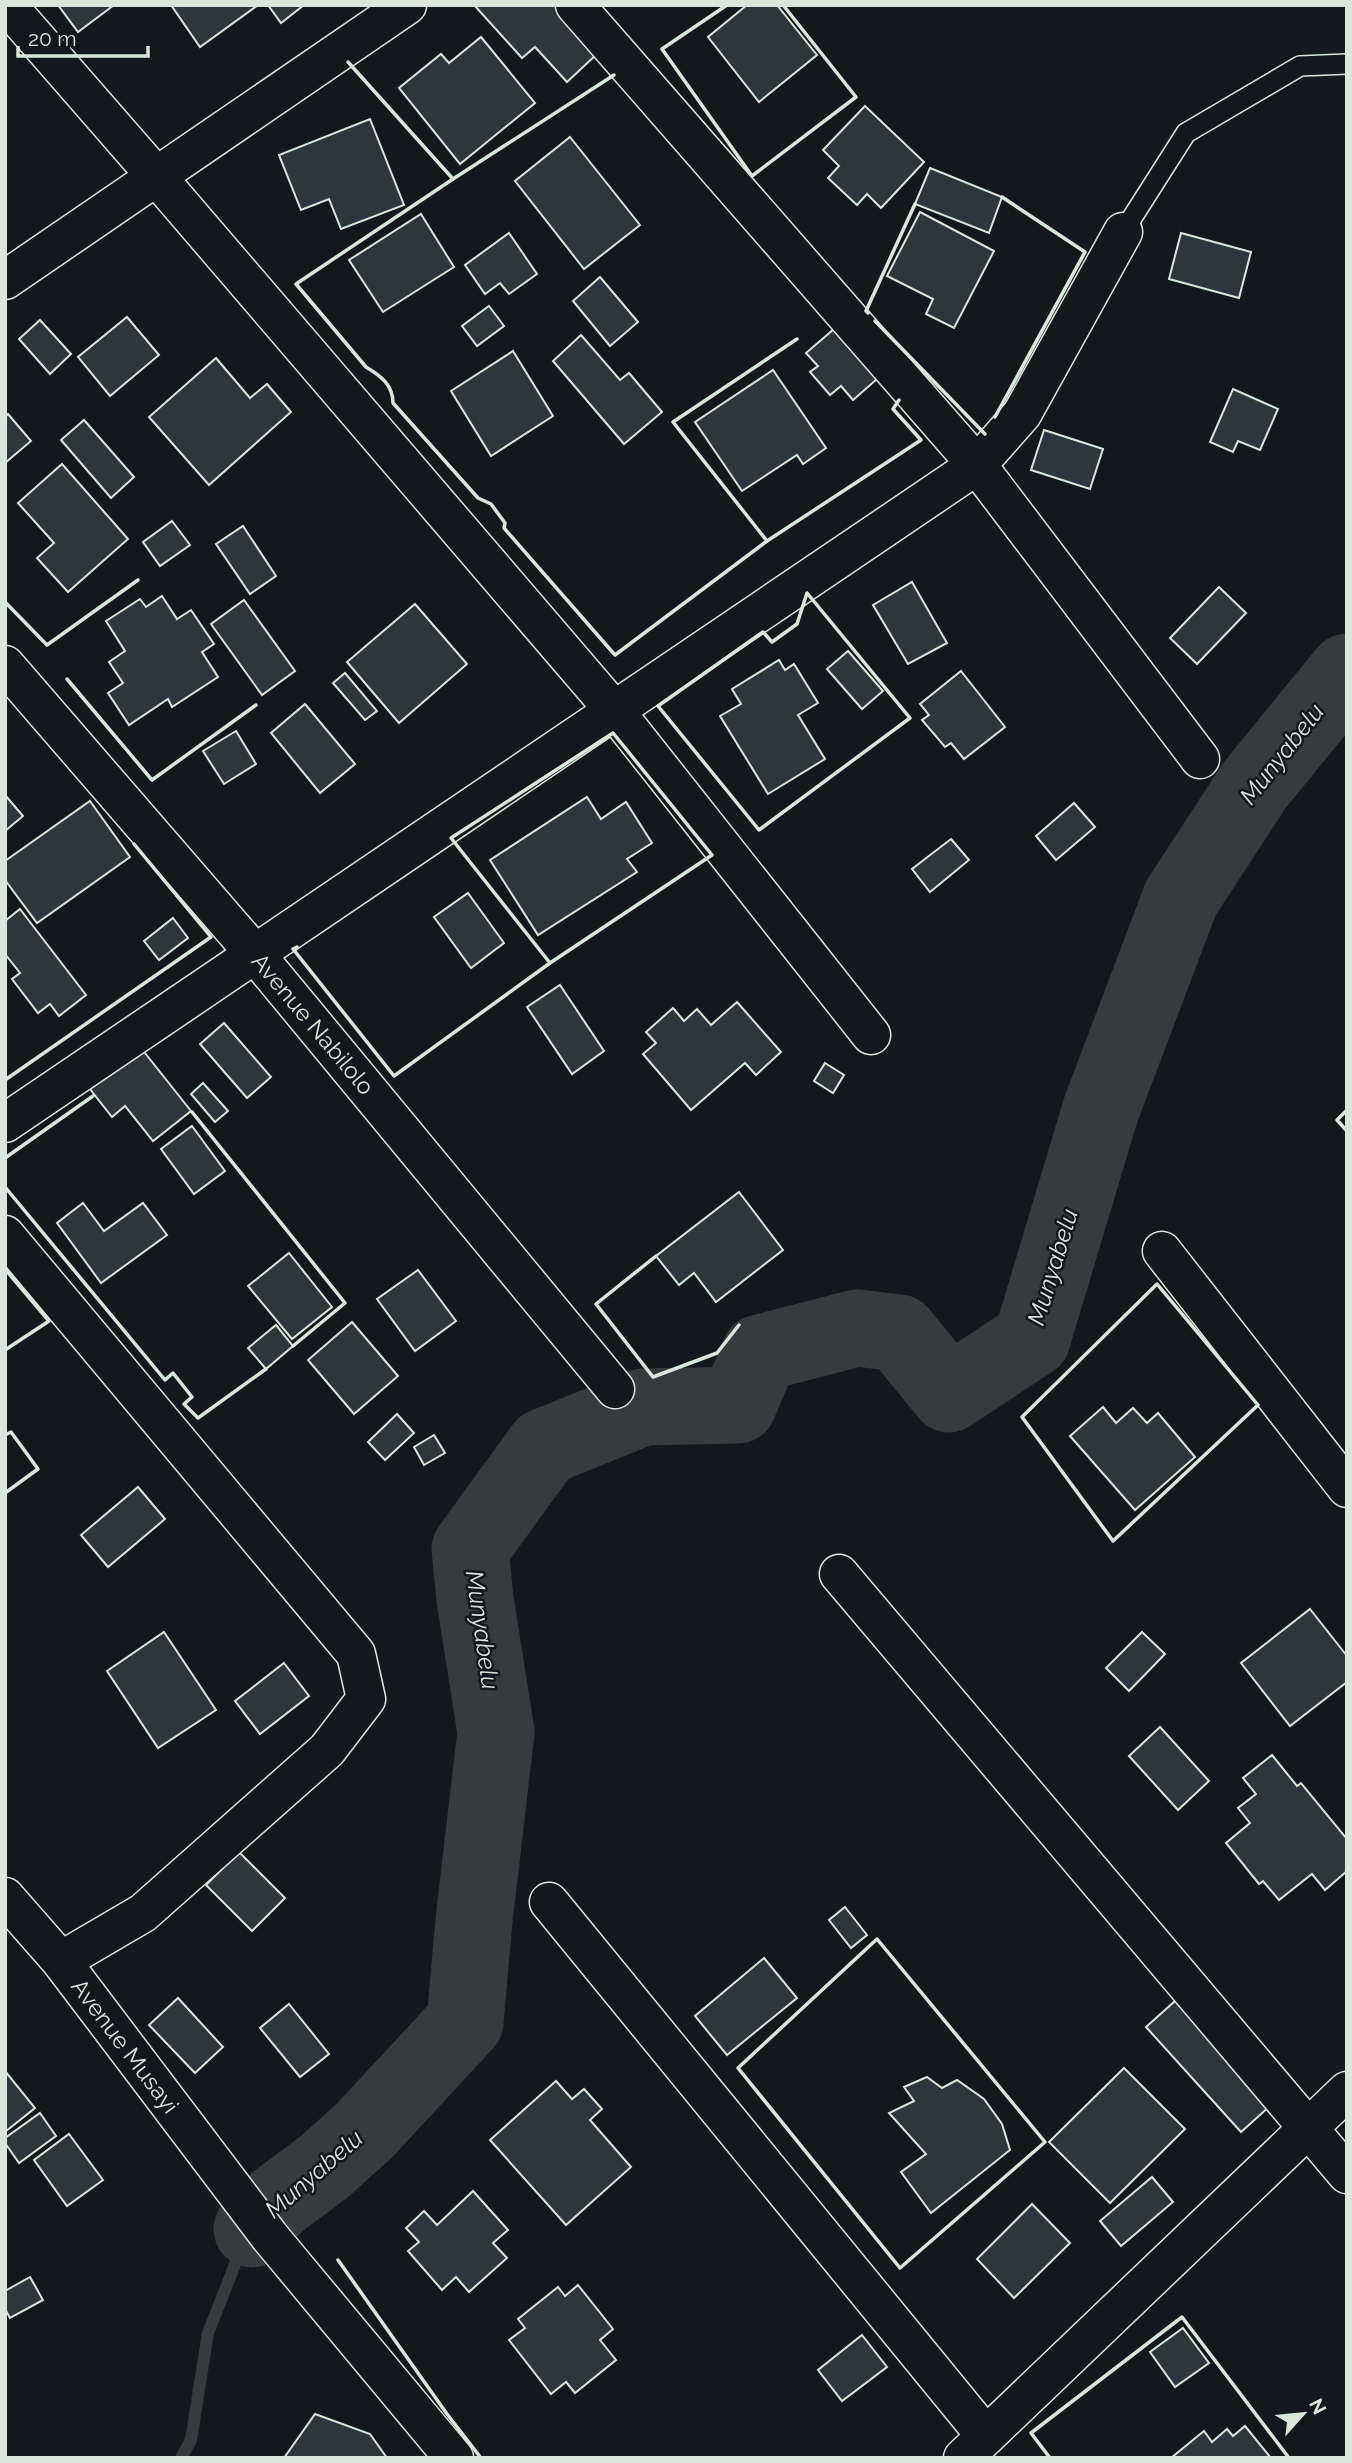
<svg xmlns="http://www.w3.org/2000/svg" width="1352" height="2463" viewBox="0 0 1352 2463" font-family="Raleway,sans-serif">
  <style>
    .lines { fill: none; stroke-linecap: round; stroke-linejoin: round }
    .stream { stroke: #363b3e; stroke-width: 12 }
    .river { stroke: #363b3e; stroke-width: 77 }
    .building { fill: #2c363c; stroke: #d8e6dc; stroke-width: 2 }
    .service-casing { stroke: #d8e6dc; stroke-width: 22 }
    .minor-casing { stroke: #d8e6dc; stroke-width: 41 }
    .service { stroke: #14181c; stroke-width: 19 }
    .minor { stroke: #14181c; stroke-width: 38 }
    .wall { stroke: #d8e6dc; stroke-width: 3.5 }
    .labels { text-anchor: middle; stroke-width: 5; stroke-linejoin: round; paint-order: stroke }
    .street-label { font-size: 23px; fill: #d8e6dc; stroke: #14181c }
    .water-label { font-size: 24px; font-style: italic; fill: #d8e6dc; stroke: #14181c }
  </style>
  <rect width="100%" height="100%" fill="#14181c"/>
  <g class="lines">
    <polyline class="stream" points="181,2458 191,2440 208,2333 245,2239 252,2229"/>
    <polyline class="river" points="252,2229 277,2202 324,2167 364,2131 465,2022 474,1920 496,1732 475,1599 470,1549 544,1447 643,1407 738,1405 760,1353 857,1328 899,1333 949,1394 1032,1339 1101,1109 1181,898 1254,786 1347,672"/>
  </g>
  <g class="building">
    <polygon points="58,5 114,5 78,32"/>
    <polygon points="171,5 258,5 200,47"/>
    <polygon points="268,5 304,5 281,23"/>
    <polygon points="474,5 555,5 598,53 567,82 535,47 522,58"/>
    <polygon points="747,5 777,5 817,55 759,102 708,37"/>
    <polygon points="481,37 535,103 460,164 399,88 441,54 449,63"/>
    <polygon points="865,106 924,162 881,208 867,194 857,205 828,178 839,166 823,150"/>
    <polygon points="370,119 404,205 341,229 329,199 301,210 279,155"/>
    <polygon points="570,137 640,225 584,269 515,181"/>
    <polygon points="930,168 1002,197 989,233 915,204"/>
    <polygon points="920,212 994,251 954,328 926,314 933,299 887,276"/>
    <polygon points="421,214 454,267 383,312 349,260"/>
    <polygon points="509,233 537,274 509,294 500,283 485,294 465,265"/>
    <polygon points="1181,233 1251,252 1239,298 1169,279"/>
    <polygon points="600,277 638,322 610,346 573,301"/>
    <polygon points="489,306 504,326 477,346 462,326"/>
    <polygon points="127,317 159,355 110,396 78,357"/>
    <polygon points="40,320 71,354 50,374 19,339"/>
    <polygon points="834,329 877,379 853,400 841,386 830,395 810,372 818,366 806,353"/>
    <polygon points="581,335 620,380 629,373 662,412 624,444 553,361"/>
    <polygon points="513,351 553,416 491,456 451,391"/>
    <polygon points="216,358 250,398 267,384 291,412 209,485 149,417"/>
    <polygon points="773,370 826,448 803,464 797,455 742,491 695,422"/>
    <polygon points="1233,389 1278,409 1260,450 1238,441 1233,452 1210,442"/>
    <polygon points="8,414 31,441 5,463 5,417"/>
    <polygon points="84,420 134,477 111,498 61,440"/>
    <polygon points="1044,430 1103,449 1090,489 1031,470"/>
    <polygon points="62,464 128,539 68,592 37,558 54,543 18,503"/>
    <polygon points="172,521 190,545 160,566 143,542"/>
    <polygon points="243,526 276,576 250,594 216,544"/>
    <polygon points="912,582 947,643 908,664 873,605"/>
    <polygon points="1219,587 1246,613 1197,664 1170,638"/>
    <polygon points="162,596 177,619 191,610 214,644 202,652 218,677 172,707 168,699 129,725 108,693 123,683 109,662 125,651 106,621 140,599 146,607"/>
    <polygon points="244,600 295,671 262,695 211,624"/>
    <polygon points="415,604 467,664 399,723 347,662"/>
    <polygon points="848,651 883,691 862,709 827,669"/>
    <polygon points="779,660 785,670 794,664 818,703 798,715 825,759 768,794 720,716 741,704 732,689"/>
    <polygon points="961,671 1005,727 964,759 951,743 945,747 922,720 929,715 920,704"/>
    <polygon points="345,673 377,711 365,720 333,683"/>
    <polygon points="305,704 355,764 320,793 271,733"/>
    <polygon points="236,731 256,764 224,784 203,751"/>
    <polygon points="5,795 23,816 5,831"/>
    <polygon points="587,797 601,819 626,802 652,843 627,859 637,872 538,935 490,860"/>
    <polygon points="90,801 130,857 37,923 5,880 5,861"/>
    <polygon points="1074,803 1095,827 1056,860 1036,836"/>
    <polygon points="951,839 969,860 930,892 912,869"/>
    <polygon points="468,893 504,943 471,968 434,917"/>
    <polygon points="20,909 86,995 59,1016 50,1004 38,1013 12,979 20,973 5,954 5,921"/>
    <polygon points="173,918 188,938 159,960 144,941"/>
    <polygon points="560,985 604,1051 572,1074 527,1007"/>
    <polygon points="737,1002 781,1052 756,1075 745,1063 691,1110 643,1054 656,1043 646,1032 673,1008 684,1021 697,1009 711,1025"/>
    <polygon points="224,1023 271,1077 247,1098 200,1044"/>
    <polygon points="141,1048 191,1111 153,1141 125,1106 112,1117 90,1089"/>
    <polygon points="825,1063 844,1075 833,1093 814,1081"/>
    <polygon points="203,1083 228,1111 215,1122 191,1094"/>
    <polygon points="192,1126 225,1171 194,1194 161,1149"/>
    <polygon points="739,1192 783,1250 716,1302 694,1273 679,1285 656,1256"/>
    <polygon points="83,1203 104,1231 143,1203 167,1235 101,1283 57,1223"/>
    <polygon points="289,1253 332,1307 292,1339 248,1286"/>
    <polygon points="418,1270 456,1321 415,1351 377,1299"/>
    <polygon points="352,1322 398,1376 354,1414 308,1360"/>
    <polygon points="276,1325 293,1346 266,1369 248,1348"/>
    <polygon points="1103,1407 1116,1423 1133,1408 1147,1423 1158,1413 1195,1457 1135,1510 1070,1436"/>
    <polygon points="397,1414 414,1433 385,1460 368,1442"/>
    <polygon points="434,1435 445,1453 424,1465 414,1447"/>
    <polygon points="138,1487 165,1519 108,1567 81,1535"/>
    <polygon points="1310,1609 1347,1656 1347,1682 1290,1726 1241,1663"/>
    <polygon points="164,1632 216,1710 158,1748 107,1671"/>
    <polygon points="1142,1632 1165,1654 1129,1691 1106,1668"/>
    <polygon points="284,1663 309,1696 260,1734 235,1701"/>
    <polygon points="1160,1727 1209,1781 1178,1810 1129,1756"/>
    <polygon points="1272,1755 1297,1786 1301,1783 1347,1839 1347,1871 1325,1890 1312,1874 1279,1900 1263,1881 1259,1884 1226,1843 1250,1823 1238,1808 1256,1794 1243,1778"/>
    <polygon points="239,1852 285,1898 252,1931 206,1885"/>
    <polygon points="845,1907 867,1935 851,1948 829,1920"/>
    <polygon points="764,1958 797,1998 727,2055 695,2016"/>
    <polygon points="178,1998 223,2047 195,2073 149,2025"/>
    <polygon points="1175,2001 1270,2106 1241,2132 1146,2027"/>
    <polygon points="289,2004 329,2054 300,2077 260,2028"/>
    <polygon points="1124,2068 1185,2129 1110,2203 1049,2142"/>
    <polygon points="5,2071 35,2108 5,2132"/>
    <polygon points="927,2077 942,2088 957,2080 984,2099 1002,2124 1010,2150 931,2213 901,2172 926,2154 889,2113 914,2101 904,2087"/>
    <polygon points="556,2081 572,2099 584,2089 602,2109 590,2120 631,2167 566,2225 490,2140"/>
    <polygon points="40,2113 56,2136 19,2163 5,2143 5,2138"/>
    <polygon points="69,2134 103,2180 67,2206 34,2160"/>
    <polygon points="1152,2177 1173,2202 1121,2246 1100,2221"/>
    <polygon points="473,2191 508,2230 493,2243 507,2258 469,2292 456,2277 442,2290 408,2251 419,2242 406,2228 424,2211 437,2225"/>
    <polygon points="1032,2204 1070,2243 1014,2298 977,2259"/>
    <polygon points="30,2277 43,2300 10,2318 5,2309 5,2291"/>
    <polygon points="578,2285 613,2329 600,2340 616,2360 575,2393 566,2382 551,2394 509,2340 525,2328 518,2319 558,2287 565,2296"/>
    <polygon points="1183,2328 1209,2363 1175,2387 1150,2352"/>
    <polygon points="862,2335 887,2367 842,2401 818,2370"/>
    <polygon points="315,2414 370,2434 387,2458 284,2458"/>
    <polygon points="1245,2426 1271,2458 1171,2458 1204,2431 1212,2442 1227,2429 1233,2436"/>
  </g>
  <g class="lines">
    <g class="service-casing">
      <polyline id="service" points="1123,232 1186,133 1300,66 1347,64"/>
    </g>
    <g class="minor-casing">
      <g id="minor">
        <polyline points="7,5 156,176 614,710 871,1035"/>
        <polyline points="575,5 977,465 1200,759"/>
        <polyline points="5,280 407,5"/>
        <polyline points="5,665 256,955 615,1389"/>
        <polyline points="5,1123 977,465 1022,414 1123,232"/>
        <polyline points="5,1235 356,1654 366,1699 327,1750 143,1913 61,1961"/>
        <polyline points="1162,1251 1347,1488"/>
        <polyline points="839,1574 1347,2174"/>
        <polyline points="5,1897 61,1961 270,2237 454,2458"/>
        <polyline points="549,1902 986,2436"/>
        <polyline points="963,2458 1347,2091"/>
      </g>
    </g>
    <use href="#service" class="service"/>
    <use href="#minor" class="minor"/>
    <g class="wall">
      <polyline points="727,5 662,49 752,176 856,97 783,5"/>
      <polyline points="348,62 453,179 614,75"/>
      <path d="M 453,179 L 296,284 L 366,367 C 381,376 393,385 393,403 L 478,498 L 491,504 L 505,523 L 504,528 L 615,655 L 767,541"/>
      <polyline points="868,313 866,311 915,204"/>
      <polyline points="875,321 985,434"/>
      <polyline points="797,339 673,422 767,541 921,440 893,409 899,400"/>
      <polyline points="995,417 1085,252 1002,197"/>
      <polygon points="807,593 910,718 759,830 658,706 763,632 772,642 797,624"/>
      <polyline points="5,602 47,645 138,580"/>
      <polyline points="67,679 152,780 256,705"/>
      <polygon points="613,733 712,855 550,963 451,838"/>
      <polyline points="297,947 293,949 394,1076 550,963"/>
      <polyline points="5,1080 211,937 134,844"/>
      <polyline points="1347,1110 1337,1120 1347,1131"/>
      <polyline points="192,1112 345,1303 293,1346"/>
      <polyline points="5,1158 93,1096"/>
      <polyline points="5,1187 165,1380 173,1373 192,1397 184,1404 198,1418 266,1369"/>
      <polyline points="656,1256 596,1304 653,1377 717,1353 739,1325"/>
      <polyline points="5,1269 49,1321 5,1350"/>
      <polygon points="1157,1284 1258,1405 1113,1541 1022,1417"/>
      <polyline points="5,1435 11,1432 38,1469 5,1493"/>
      <polygon points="877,1939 1045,2142 900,2268 738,2068"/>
      <polyline points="338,2260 447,2414 481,2458"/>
      <polyline points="1050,2458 1031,2433 1182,2317 1289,2458"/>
    </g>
  </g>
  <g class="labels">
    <g class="street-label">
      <text transform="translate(313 1024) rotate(50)" y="8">Avenue Nabilolo</text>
      <text transform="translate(125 2046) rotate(53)" y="8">Avenue Musayi</text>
    </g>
    <g class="water-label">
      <text transform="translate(1282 754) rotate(-52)" y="8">Munyabelu</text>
      <text transform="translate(1053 1267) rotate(-73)" y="8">Munyabelu</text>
      <text transform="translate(482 1630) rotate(82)" y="8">Munyabelu</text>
      <text transform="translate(314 2174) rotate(-41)" y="8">Munyabelu</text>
    </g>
  </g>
  <rect width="1352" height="2463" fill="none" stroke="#d8e6dc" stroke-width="14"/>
  <g transform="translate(1303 2414) rotate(63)" stroke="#14181c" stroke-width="5" paint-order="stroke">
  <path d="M0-5L12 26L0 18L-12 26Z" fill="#d8e6dc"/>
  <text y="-10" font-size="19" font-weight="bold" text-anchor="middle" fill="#d8e6dc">N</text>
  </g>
  <path d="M18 46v10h130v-10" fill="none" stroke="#d8e6dc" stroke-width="3.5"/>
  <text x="28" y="46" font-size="21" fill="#d8e6dc" stroke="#14181c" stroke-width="5" paint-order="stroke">20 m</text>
</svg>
